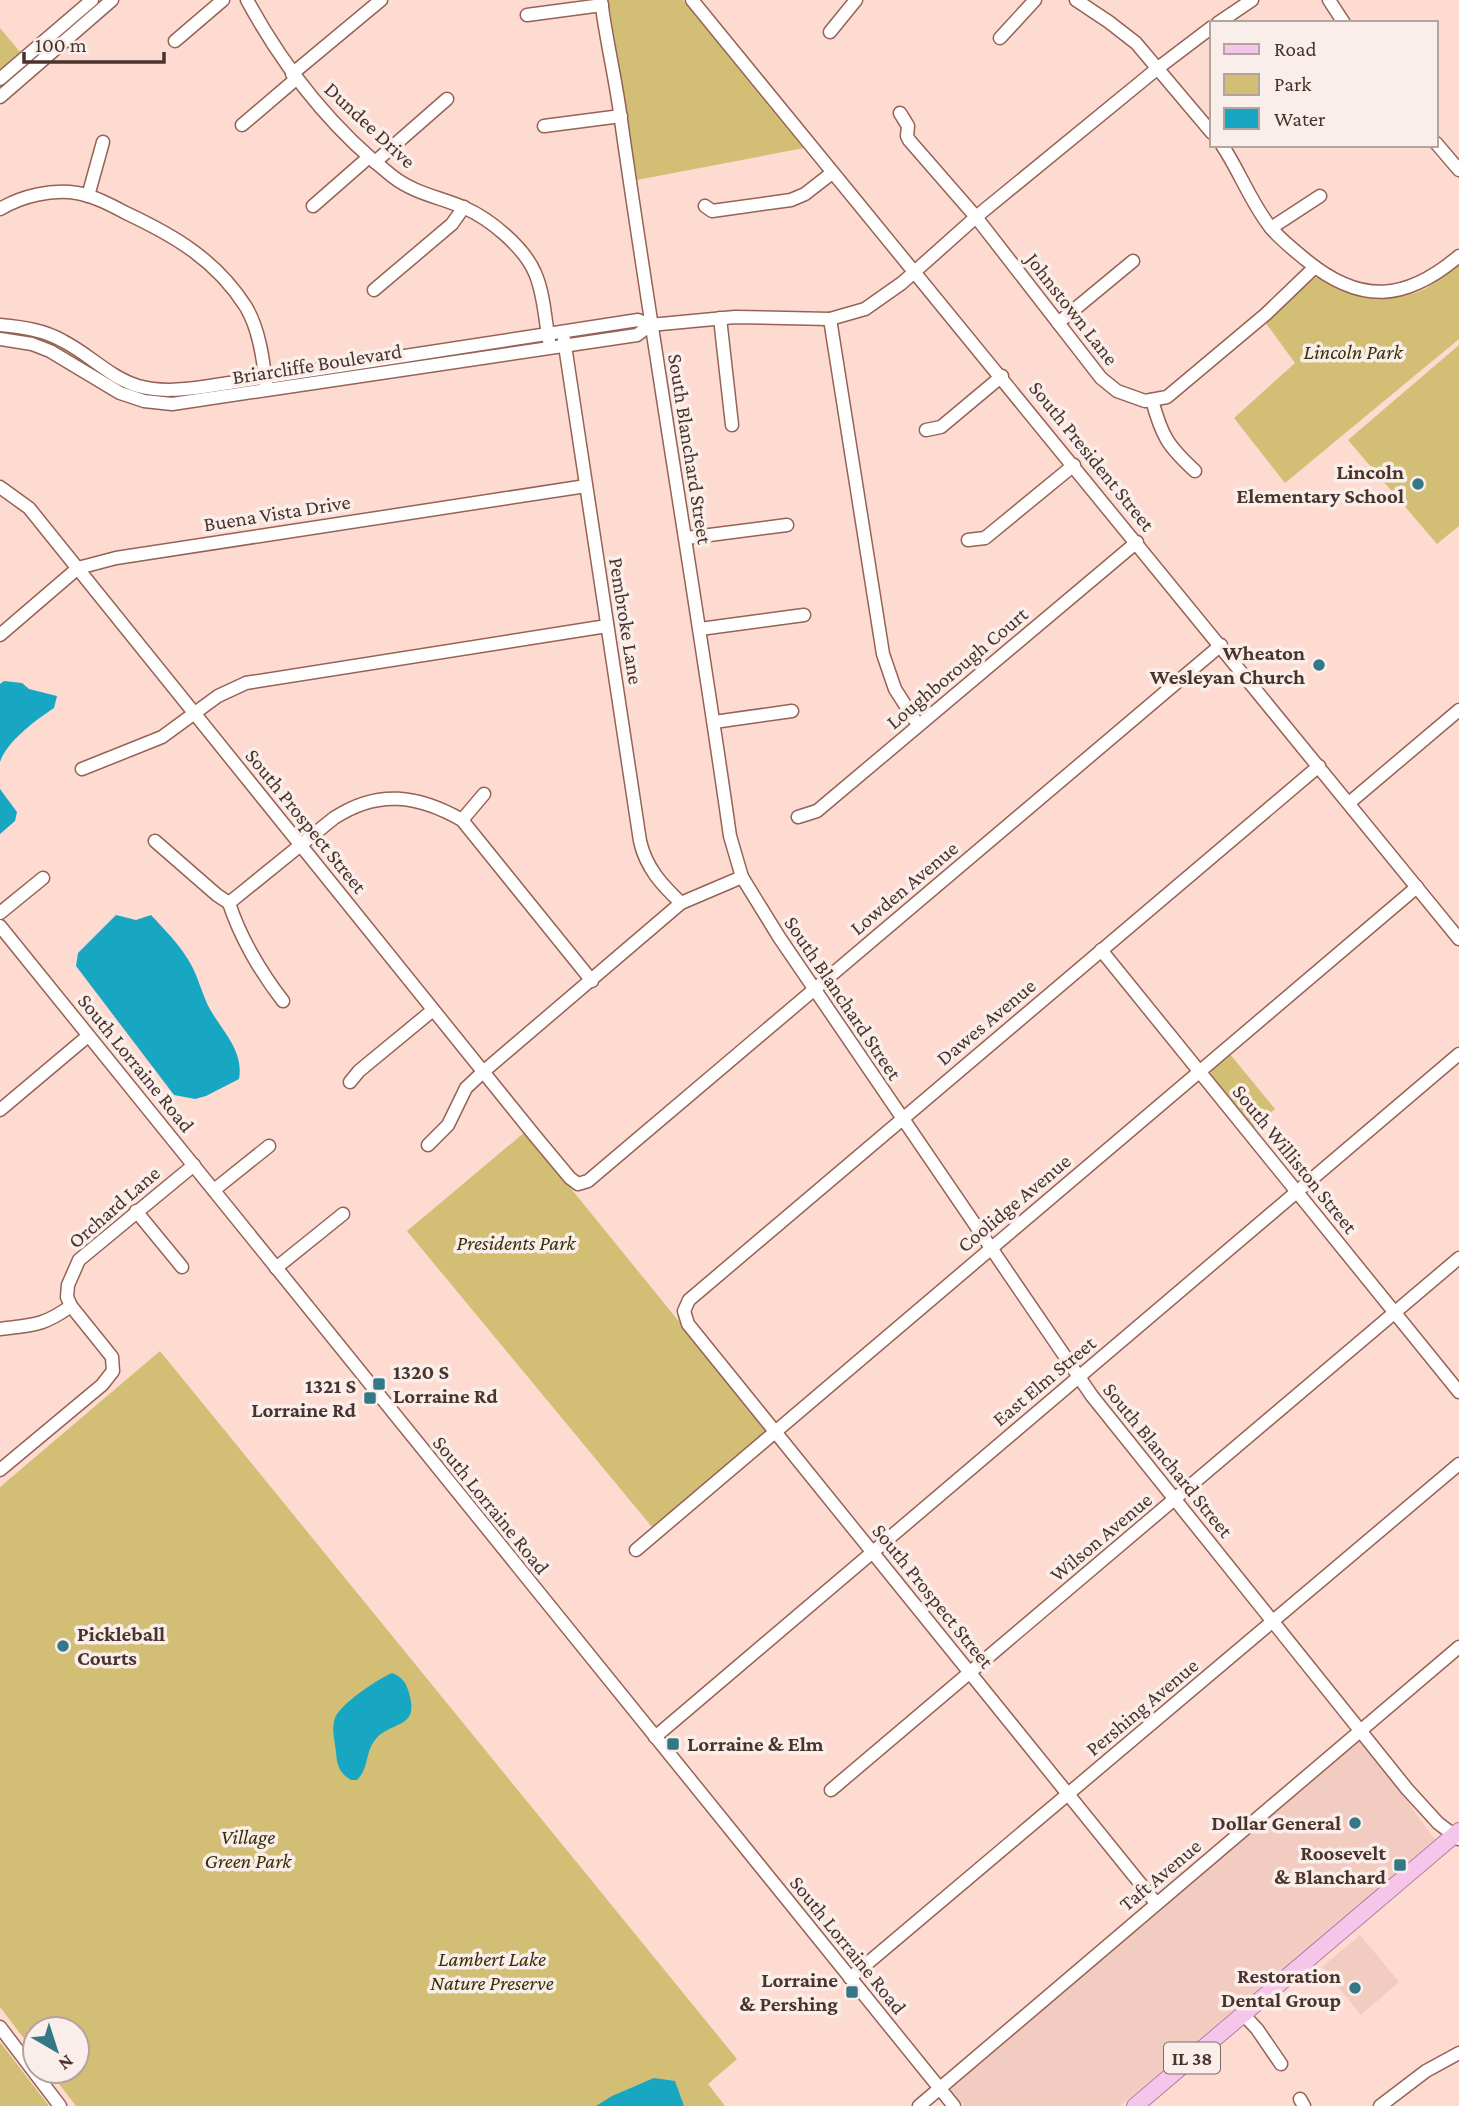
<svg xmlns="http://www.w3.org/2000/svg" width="1459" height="2106" viewBox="0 0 1459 2106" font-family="'Crimson Pro',serif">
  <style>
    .built { fill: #f2cbc1 }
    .green { fill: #d2bf75 }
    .water { fill: #18a7c3 }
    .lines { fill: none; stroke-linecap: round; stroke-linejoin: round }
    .minor-casing { stroke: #956255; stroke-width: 15 }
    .major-casing { stroke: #b57a9f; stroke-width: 18 }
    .minor { stroke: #fff; stroke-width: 12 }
    .major { stroke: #f5c6ea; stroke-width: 16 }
    .poi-dot { fill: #347887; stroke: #faeeeb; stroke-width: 2.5 }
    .labels { text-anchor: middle; stroke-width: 7; stroke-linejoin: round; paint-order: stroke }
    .shield { fill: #faeeeb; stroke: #7f6b66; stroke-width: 2 }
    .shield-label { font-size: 19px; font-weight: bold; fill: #4a332d }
    .street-label { font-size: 21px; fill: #4a332d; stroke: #faeeeb }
    .park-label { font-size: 21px; font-style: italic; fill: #3a3107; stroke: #faeeeb }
    .poi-label { font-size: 21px; font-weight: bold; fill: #4a332d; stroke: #faeeeb; text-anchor: end }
  </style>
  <rect width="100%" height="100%" fill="#fedbd1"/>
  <g class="built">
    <polygon points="1360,1738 1435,1839 1120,2106 964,2106 948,2086"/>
    <polygon points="1360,1935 1399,1982 1361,2015 1322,1967"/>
  </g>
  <g class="green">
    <polygon points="608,0 683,0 804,148 637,180"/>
    <polygon points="0,28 20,52 0,69"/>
    <path d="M 1459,263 L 1459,339 L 1285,483 L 1234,418 L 1295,363 L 1265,322 L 1315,278 L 1323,277 C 1349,296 1387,303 1418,292 C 1434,286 1447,273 1459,263 Z"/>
    <polygon points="0,329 19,332 52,341 129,386 252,387 177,399 154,398 128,392 0,335"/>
    <polygon points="541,340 542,344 281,384 280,382"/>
    <polygon points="1459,345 1459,526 1437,544 1348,440"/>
    <path d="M 1229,1053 L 1275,1109 L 1253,1128 L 1212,1080 C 1207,1067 1221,1061 1229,1053 Z"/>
    <polygon points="525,1132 768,1431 652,1527 407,1231"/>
    <polygon points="160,1351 737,2059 708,2084 725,2106 76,2106 49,2071 77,2071 77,2029 35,2029 35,2053 0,2007 0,1487"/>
    <polygon points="0,2042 49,2106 0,2106"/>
  </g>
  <g class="water">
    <path d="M 4,681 L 22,683 L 29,689 L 57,696 L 54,708 C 36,720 7,741 0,762 L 0,684 Z"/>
    <polygon points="0,789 17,812 15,821 0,834"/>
    <path d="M 116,915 L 136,920 L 151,915 C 165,930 179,944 189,961 C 199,977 202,996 211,1011 C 224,1033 244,1052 239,1079 L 206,1096 L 195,1099 L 174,1095 L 76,966 L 78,953 Z"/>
    <path d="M 392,1673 C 402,1677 406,1682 409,1693 C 420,1730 391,1720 375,1740 C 365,1752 369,1769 357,1780 L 351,1780 C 339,1773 337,1765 336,1752 C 335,1742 331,1728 335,1718 C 340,1704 378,1679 392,1673 Z"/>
    <polygon points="654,2078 675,2081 684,2106 596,2106 612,2096"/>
  </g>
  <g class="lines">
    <g class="minor-casing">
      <g id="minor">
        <path d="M 247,0 C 284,68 331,128 392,176 C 415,194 440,197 465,208 C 490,219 524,247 535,273 C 544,293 545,320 549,341"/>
        <path d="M 601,0 C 606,40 616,80 621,120 C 655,359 696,597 730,836 L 742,877 L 779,937 L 1092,1396 L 1407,1789 L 1438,1823 L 1459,1839"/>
        <polyline points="692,0 1459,939"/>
        <polyline points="1076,0 1109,22 1136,43 1212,133"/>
        <polyline points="1329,0 1344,23"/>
        <polyline points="527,15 602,5"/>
        <polyline points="1218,23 1252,0"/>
        <polyline points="830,32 856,0"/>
        <polyline points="1000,38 1035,0"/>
        <polyline points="175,41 223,0"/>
        <polyline points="292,74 381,0"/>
        <polyline points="0,79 92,0"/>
        <polyline points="0,97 112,0"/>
        <polyline points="900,113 908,126 907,136 909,140 976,217 1101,378 1117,391 1145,401 1167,397 1266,314 1315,267"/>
        <polyline points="242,125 296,79"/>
        <polyline points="544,126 621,116"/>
        <polyline points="1436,143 1459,170"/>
        <path d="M 1222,145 C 1240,172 1251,203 1271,228 C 1281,240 1294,250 1306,260 C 1361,305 1406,301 1459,256"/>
        <polyline points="375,162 447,99"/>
        <polyline points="88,196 103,142"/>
        <polyline points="313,206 369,157"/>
        <polyline points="705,206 712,211 791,200 805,194 832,173"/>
        <path d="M 0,209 C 22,196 51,189 77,193 C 94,196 111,205 126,213 C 175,236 216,260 246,307 C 259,329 263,358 266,384"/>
        <polyline points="1271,228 1320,196"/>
        <polyline points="374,290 452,224 464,207"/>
        <polyline points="720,318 732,425"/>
        <polyline points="830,319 883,654 895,689 918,725"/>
        <polyline points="1058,323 1133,261"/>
        <path d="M 0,325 C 22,327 44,330 63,341 C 89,354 109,377 138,386 C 159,392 181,390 203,387 L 638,320 L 650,325 L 735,317 L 830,319 L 865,309 L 902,283 L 976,217 L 1158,68 L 1212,27"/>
        <polyline points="0,339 32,344 50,351 120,393 144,401 172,404 637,335 650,325"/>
        <path d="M 564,339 L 640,841 C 646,868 662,885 681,903"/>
        <path d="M 1152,400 C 1162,437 1168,446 1195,471"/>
        <polyline points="926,430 941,427 1002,376"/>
        <polyline points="0,487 29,508 535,1136 570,1178 578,1184 588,1181 1221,645"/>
        <polyline points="686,538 787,525"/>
        <polyline points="968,540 985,538 1074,465"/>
        <polyline points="700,629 804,615"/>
        <polyline points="0,635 78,568 116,558 586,486"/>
        <polyline points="714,722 792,711"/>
        <polyline points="82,769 162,737 218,696 246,683 607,626"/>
        <polyline points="1349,803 1459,710"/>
        <polyline points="798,817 817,811 1137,542"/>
        <polyline points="462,820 484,794"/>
        <polyline points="155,841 217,895 229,903"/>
        <path d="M 229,903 L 334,818 C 378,789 418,795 462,820 L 592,981"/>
        <path d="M 229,903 C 240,937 261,973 283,1001"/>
        <polyline points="0,913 43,878"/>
        <polyline points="0,926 954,2106"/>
        <polyline points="1101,950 1459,1392"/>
        <polyline points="350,1082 359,1071 433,1010"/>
        <polyline points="0,1110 88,1036"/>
        <polyline points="428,1145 448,1125 466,1088 483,1072 681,903 742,877"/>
        <polyline points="214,1190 269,1146"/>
        <polyline points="136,1211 182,1267"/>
        <polyline points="276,1268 343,1214"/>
        <path d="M 0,1329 C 33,1325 43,1326 71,1306"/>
        <polyline points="0,1470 102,1385 113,1371 112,1357 71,1306 67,1297 68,1285 79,1260 194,1165"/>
        <polyline points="636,1550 1417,887"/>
        <polyline points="655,1737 1459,1054"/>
        <polyline points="831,1790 1459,1258"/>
        <polyline points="1156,1903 688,1324 684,1311 689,1300 1319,766"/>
        <polyline points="850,1978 1459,1464"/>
        <polyline points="1243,2014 1257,2029 1281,2064"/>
        <polyline points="0,2027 60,2106"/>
        <polyline points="1300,2099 1304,2106"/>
        <polyline points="919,2106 1459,1647"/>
        <polyline points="1380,2106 1426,2071 1459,2053"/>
      </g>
    </g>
    <g class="major-casing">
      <polyline id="major" points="1135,2106 1459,1831"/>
    </g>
    <use href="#minor" class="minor"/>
    <use href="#major" class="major"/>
  </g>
  <g class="poi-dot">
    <circle cx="1418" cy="484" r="7"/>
    <circle cx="1319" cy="665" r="7"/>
    <rect x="372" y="1377" width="14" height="14" rx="3.5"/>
    <rect x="363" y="1391" width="14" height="14" rx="3.5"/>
    <circle cx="63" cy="1646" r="7"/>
    <rect x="666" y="1737" width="14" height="14" rx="3.5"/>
    <circle cx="1355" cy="1823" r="7"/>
    <rect x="1393" y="1858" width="14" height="14" rx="3.5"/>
    <circle cx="1355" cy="1988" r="7"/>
    <rect x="845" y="1985" width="14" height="14" rx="3.5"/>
  </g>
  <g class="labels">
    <rect class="shield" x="1164" y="2042.5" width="56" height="31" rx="5"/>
    <g class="shield-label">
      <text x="1192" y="2065">IL 38</text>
    </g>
    <g class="street-label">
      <text transform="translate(370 125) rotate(43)" y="7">Dundee Drive</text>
      <text transform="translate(1072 309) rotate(52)" y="7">Johnstown Lane</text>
      <text transform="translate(317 364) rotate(-9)" y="7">Briarcliffe Boulevard</text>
      <text transform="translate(690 449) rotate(81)" y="7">South Blanchard Street</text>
      <text transform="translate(1092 456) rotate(51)" y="7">South President Street</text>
      <text transform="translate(277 513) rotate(-9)" y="7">Buena Vista Drive</text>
      <text transform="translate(626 621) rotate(81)" y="7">Pembroke Lane</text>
      <text transform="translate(957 668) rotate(-40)" y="7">Loughborough Court</text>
      <text transform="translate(306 821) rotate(51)" y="7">South Prospect Street</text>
      <text transform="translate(904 888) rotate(-40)" y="7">Lowden Avenue</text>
      <text transform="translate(843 998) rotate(56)" y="7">South Blanchard Street</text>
      <text transform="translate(986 1022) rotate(-40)" y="7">Dawes Avenue</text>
      <text transform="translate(136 1063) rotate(51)" y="7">South Lorraine Road</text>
      <text transform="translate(1295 1159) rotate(51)" y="7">South Williston Street</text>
      <text transform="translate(1014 1203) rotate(-40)" y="7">Coolidge Avenue</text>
      <text transform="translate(114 1207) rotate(-41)" y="7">Orchard Lane</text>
      <text transform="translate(1044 1381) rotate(-40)" y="7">East Elm Street</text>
      <text transform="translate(1168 1460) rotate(51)" y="7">South Blanchard Street</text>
      <text transform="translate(491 1505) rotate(51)" y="7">South Lorraine Road</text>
      <text transform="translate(1101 1537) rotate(-40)" y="7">Wilson Avenue</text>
      <text transform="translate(933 1596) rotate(51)" y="7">South Prospect Street</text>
      <text transform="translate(1142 1707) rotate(-40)" y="7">Pershing Avenue</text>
      <text transform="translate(1160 1875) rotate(-40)" y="7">Taft Avenue</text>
      <text transform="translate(848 1945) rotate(51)" y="7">South Lorraine Road</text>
    </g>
    <g class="park-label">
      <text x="1353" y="359">Lincoln Park</text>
      <text x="516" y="1250">Presidents Park</text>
      <text x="248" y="1844">Village<tspan x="248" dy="24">Green Park</tspan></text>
      <text x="492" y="1966">Lambert Lake<tspan x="492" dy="24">Nature Preserve</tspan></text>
    </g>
    <g class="poi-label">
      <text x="1404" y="479">Lincoln<tspan x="1404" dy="24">Elementary School</tspan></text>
      <text x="1305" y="660">Wheaton<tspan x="1305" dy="24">Wesleyan Church</tspan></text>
      <text x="393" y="1379" text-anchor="start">1320 S<tspan x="393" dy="24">Lorraine Rd</tspan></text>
      <text x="356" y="1393">1321 S<tspan x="356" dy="24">Lorraine Rd</tspan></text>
      <text x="77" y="1641" text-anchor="start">Pickleball<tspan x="77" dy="24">Courts</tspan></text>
      <text x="687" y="1751" text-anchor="start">Lorraine &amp; Elm</text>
      <text x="1341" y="1830">Dollar General</text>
      <text x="1386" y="1860">Roosevelt<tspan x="1386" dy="24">&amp; Blanchard</tspan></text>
      <text x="1341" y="1983">Restoration<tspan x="1341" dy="24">Dental Group</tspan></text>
      <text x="838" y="1987">Lorraine<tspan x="838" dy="24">&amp; Pershing</tspan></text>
    </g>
  </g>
  <rect x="1210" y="21" width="228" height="126" fill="#faeeeb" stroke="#b4a39f" stroke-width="2"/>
  <rect x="1224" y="44" width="35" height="10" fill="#f5c6ea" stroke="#b4a39f" stroke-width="2"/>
  <text x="1274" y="56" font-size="21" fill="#4a332d">Road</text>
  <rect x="1224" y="74" width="35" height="21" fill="#d2bf75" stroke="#b4a39f" stroke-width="2"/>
  <text x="1274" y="91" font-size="21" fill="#4a332d">Park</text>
  <rect x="1224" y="108" width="35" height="21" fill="#18a7c3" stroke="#b4a39f" stroke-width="2"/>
  <text x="1274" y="126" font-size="21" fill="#4a332d">Water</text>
  <g transform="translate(56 2050) rotate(141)"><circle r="33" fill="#faeeeb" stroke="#b4a39f" stroke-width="2"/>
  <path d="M0-5L12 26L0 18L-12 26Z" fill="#347887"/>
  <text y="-10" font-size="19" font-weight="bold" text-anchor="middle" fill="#4a332d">N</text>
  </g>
  <path d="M24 52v10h140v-10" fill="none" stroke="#4a332d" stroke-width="3.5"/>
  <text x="35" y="52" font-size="21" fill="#4a332d" stroke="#faeeeb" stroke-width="5" paint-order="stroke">100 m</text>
</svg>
